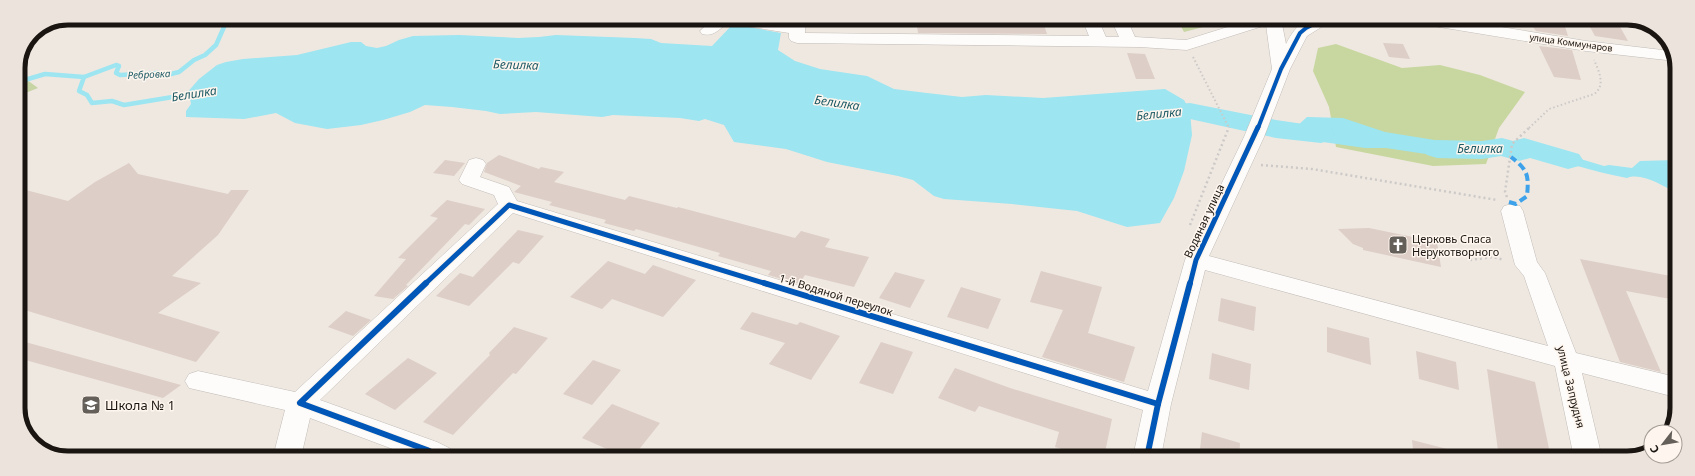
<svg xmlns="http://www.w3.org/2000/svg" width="1695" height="476" viewBox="0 0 1695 476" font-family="'Noto Sans',sans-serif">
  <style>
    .green { fill: #c7d4a4 }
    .forest { fill: #c8d79f }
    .water { fill: #9ce5f1 }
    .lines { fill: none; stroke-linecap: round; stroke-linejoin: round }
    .stream { stroke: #9ce5f1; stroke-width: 4.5 }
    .river { fill: #9ce5f1; fill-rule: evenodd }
    .building { fill: #ddcec7 }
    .minor-casing { stroke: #c1bcb7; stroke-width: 1 }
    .path-far1 { stroke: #ccc9c7; stroke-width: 2; stroke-dasharray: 1.5 2.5; stroke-linecap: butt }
    .path { stroke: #ccc9c7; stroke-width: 2.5; stroke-dasharray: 2 3; stroke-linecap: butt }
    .minor { fill: #fdfcfa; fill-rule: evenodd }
    .quiet { stroke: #3da2ea; stroke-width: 4; stroke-dasharray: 8 4; stroke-linecap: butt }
    .cycleway-far2-casing { stroke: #fef6ee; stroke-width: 6 }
    .cycleway-far1-casing { stroke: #fef6ee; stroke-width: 8 }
    .cycleway-casing { stroke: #fef6ee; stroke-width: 8 }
    .cycleway-far2 { stroke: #0057b8; stroke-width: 4 }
    .cycleway-far1 { stroke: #0057b8; stroke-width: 5 }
    .cycleway { stroke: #0057b8; stroke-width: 6 }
    .labels { text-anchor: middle; stroke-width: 3; stroke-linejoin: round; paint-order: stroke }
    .far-street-label { font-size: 9px; fill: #1a1511; stroke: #fef6ee }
    .far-water-label { font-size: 10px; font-style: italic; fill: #1b5964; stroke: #fef6ee }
    .street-label { font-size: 11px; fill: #1a1511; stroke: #fef6ee }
    .poi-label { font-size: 11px; fill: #1a1511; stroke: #fef6ee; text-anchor: start }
    .water-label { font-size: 12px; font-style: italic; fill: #1b5964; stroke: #fef6ee }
    .near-poi-label { font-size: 13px; fill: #1a1511; stroke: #fef6ee; text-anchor: start }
    .rim { fill: none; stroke: #1a1511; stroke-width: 5 }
  </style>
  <rect width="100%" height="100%" fill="#efe8e1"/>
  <g class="green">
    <polygon points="1177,19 1234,19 1184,32"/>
    <polygon points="19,74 38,88 18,96"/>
  </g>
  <polygon class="forest" points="1336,44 1402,68 1440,65 1480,75 1525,92 1499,128 1486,164 1433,166 1336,147 1329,107 1313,71 1318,48"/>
  <g class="water">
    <polygon points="733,24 781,33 778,50 795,61 820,69 867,76 894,89 927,93 962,97 986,95 1043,98 1165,89 1184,100 1190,111 1192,135 1184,171 1174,198 1160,223 1127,227 1077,211 1012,204 944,199 934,196 913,180 898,176 827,162 786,149 734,142 724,125 705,119 699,121 680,118 635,116 613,115 602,117 536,112 500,114 486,111 452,107 425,105 410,112 383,120 361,125 327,129 295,123 276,113 244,119 186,117 186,111 191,104 190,98 185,95 199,79 217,65 226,62 243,59 297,55 351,42 361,42 366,46 377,48 386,46 399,40 413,36 459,35 518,38 539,37 556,35 635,38 651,39 661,43 712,46"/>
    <polygon points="1307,117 1343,118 1385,132 1447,142 1482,150 1439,156 1386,148 1365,148 1302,139 1277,132 1276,129 1296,127"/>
    <path d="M 1537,146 L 1604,166 L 1609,165 L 1632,168 L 1640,161 L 1676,160 L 1676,192 C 1662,186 1642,172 1627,178 C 1591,171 1558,161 1524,147 Z"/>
  </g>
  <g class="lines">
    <g class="stream">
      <polyline points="84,77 116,65 119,66 116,73 120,75 158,73 167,75 179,72 194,60 205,55 216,45 224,27 224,18"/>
      <polyline points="18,82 45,74 84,77 79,91 87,95 92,103 112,101 124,105 191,94"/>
    </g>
    <g class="river">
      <polygon points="1190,103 1276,120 1331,128 1335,134 1331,140 1321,143 1276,138 1190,119 1145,123 1135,121 1131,115 1135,109 1145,107"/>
      <polygon points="1502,138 1513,141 1524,138 1579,154 1583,160 1579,166 1568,169 1530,158 1519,161 1501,156 1482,159 1437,158 1427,155 1422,149 1427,143 1437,140 1482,141"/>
    </g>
  </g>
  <g class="building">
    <polygon points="916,19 1042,19 1047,34 918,33"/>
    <polygon points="1528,20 1563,20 1568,36 1536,31"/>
    <polygon points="1586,20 1619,25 1628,41 1595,36"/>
    <polygon points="1383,43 1403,44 1410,59 1389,57"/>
    <polygon points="1539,46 1572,50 1581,80 1554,77"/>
    <polygon points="1127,53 1145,54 1155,79 1136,79"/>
    <polygon points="499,155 539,169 541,167 564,172 554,182 625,200 629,196 677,208 678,207 795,238 801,231 830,239 825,247 869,257 854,287 805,275 799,284 768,275 771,271 718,256 720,253 636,229 634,231 604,223 606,220 549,205 552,202 514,192 521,186 484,172 487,163"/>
    <polygon points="445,160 465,163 454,176 433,173"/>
    <polygon points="129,163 138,174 228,194 231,190 249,190 218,235 172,276 201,283 158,313 220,332 196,362 18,308 18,188 68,201 95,182"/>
    <polygon points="447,200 485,209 469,225 465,224 406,285 408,286 393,299 374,296 406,259 398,258 438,218 430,216"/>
    <polygon points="1369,228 1437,242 1441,267 1363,250 1363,248 1353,244 1338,229"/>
    <polygon points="518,230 544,236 519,264 513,262 469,306 436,296 460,273 473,277"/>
    <polygon points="1580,259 1676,277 1676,300 1626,291 1661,372 1620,362"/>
    <polygon points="608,261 645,274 653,265 696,280 663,317 612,299 602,309 570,297"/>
    <polygon points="1041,271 1102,287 1088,333 1135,347 1124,382 1042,357 1063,310 1030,302"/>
    <polygon points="895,272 925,280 910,308 879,298"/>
    <polygon points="961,287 1001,299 988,329 947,317"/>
    <polygon points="1221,298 1256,307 1254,331 1218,321"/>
    <polygon points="346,311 360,316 371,320 353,336 328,327"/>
    <polygon points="752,312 797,325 800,322 840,336 811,380 769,364 785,343 740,329"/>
    <polygon points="514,327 548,338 516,374 513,373 453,435 423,422 490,355 489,353"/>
    <polygon points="1327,327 1369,338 1371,365 1327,352"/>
    <polygon points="18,340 181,385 163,398 18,358"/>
    <polygon points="881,342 913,352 893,394 859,383"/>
    <polygon points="1416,351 1456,362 1459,390 1419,379"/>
    <polygon points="1212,353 1251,364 1249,390 1209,379"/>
    <polygon points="408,358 437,373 395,410 365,394"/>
    <polygon points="593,360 621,370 592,405 563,394"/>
    <polygon points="955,368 1010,388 1112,419 1104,457 1089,457 1055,447 1059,432 979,406 975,412 938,398"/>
    <polygon points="1487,369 1535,382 1551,458 1499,458"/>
    <polygon points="612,404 660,423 633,457 625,457 582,438"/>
    <polygon points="1202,432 1240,443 1239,458 1199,458"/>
    <polygon points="1412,440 1463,453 1463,458 1414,458"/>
  </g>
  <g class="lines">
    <g class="minor-casing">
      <g id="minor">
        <path d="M 713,19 L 757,19 L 790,24 L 790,19 L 806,19 L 805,33 L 1089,36 L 1082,19 L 1098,19 L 1106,37 L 1119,37 L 1111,19 L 1127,19 L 1135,37 L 1186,40 L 1253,19 L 1281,19 L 1286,44 C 1298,21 1305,19 1330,19 L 1328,23 L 1307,36 L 1290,69 L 1264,137 L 1209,256 L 1548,346 L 1524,276 L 1515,265 L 1501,211 L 1504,206 L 1512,204 L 1520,206 L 1523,211 L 1537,262 L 1545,273 L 1576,353 L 1676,377 L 1675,397 L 1582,373 L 1602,458 L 1574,458 L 1555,366 L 1205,270 L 1171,404 L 1161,457 L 1133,457 L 1143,410 L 513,213 L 320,400 L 437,442 L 451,449 L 455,457 L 414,457 L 310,418 L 301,457 L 273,457 L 285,410 L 189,388 L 185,381 L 189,374 L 198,371 L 295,392 L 498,204 L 494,195 L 462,184 L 459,180 L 469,160 L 476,158 L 483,160 L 486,164 L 480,177 L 509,187 L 517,201 L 1148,391 L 1185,260 L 1244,137 L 1272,69 L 1266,25 L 1187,50 L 1139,47 L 797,43 L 791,41 L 789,38 L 789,33 L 727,23 C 719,30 713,37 702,34 L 700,31 Z"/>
        <polygon points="1413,19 1453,19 1586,41 1671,51 1675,61 1586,51 1421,24 1415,22"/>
      </g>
    </g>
    <g class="path-far1">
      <polyline points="1379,19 1407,24"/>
      <polyline points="1193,57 1229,128"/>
      <path d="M 1529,128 L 1549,109 L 1594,94 C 1606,86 1599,71 1594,60"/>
    </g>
    <g class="path">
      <polyline points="1261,165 1312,169 1497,200"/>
      <polyline points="1507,197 1505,192 1512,144 1530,127"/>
      <polyline points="1190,225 1229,127"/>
      <polyline points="1470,260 1493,257 1504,260"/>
    </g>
    <use href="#minor" class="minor"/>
    <path class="quiet" d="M 1509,202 L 1516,204 L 1527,196 C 1529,175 1528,170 1511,157"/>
    <g class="cycleway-far2-casing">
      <polyline id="cycleway-far2" points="1258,128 1281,69 1300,33 1306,28 1322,20"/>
    </g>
    <g class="cycleway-far1-casing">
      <g id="cycleway-far1">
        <polyline points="425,284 509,205 767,284"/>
        <polyline points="1190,284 1196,260 1258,127"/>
      </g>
    </g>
    <g class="cycleway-casing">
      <g id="cycleway">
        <polyline points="426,283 300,403 427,450 441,457"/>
        <polyline points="764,283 1158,404"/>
        <polyline points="1147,457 1158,404 1190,283"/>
      </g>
    </g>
    <use href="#cycleway-far2" class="cycleway-far2"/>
    <use href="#cycleway-far1" class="cycleway-far1"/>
    <use href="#cycleway" class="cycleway"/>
  </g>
  <defs>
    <g id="church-square" transform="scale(1)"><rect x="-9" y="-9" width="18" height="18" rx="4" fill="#655f5a" stroke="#fef6ee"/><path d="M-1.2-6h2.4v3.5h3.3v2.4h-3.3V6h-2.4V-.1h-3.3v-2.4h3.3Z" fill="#fff"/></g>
    <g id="school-square" transform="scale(1)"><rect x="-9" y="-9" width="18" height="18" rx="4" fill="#655f5a" stroke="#fef6ee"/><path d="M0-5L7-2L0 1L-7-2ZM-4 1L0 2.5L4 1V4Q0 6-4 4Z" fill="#fff"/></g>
  </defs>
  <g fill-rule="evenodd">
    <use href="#church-square" x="1398" y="245"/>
    <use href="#school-square" x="91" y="405"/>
  </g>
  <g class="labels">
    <g class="far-street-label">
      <text transform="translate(1571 43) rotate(8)" y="3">улица Коммунаров</text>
    </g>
    <g class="far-water-label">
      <text transform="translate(149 74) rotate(-3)" y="4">Ребровка</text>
    </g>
    <g class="street-label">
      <text transform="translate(1204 221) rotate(-65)" y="4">Водяная улица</text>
      <text transform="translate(836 295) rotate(17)" y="4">1-й Водяной переулок</text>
      <text transform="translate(1571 387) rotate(76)" y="4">улица Запрудня</text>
    </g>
    <g class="poi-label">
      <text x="1412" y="243">Церковь Спаса<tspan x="1412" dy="13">Нерукотворного</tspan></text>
    </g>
    <g class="water-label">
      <text transform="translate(516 65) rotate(2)" y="4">Белилка</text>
      <text transform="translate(194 94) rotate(-9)" y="4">Белилка</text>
      <text transform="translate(837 103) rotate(8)" y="4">Белилка</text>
      <text transform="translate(1159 114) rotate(-6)" y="4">Белилка</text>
      <text x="1480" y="153">Белилка</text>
    </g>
    <g class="near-poi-label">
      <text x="105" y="410">Школа № 1</text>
    </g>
  </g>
  <path d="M0 0H1695V476H0ZM68 25H1627A43 43 0 0 1 1670 68V408A43 43 0 0 1 1627 451H68A43 43 0 0 1 25 408V68A43 43 0 0 1 68 25Z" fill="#ece4dc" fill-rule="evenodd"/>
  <path class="rim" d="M68 25H1627A43 43 0 0 1 1670 68V408A43 43 0 0 1 1627 451H68A43 43 0 0 1 25 408V68A43 43 0 0 1 68 25Z"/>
  <g transform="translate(1663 444) rotate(239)"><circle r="19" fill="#fef6ee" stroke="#a39c96"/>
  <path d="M0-3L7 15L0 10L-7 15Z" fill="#655f5a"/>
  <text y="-6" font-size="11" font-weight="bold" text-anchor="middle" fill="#1a1511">С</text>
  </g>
</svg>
